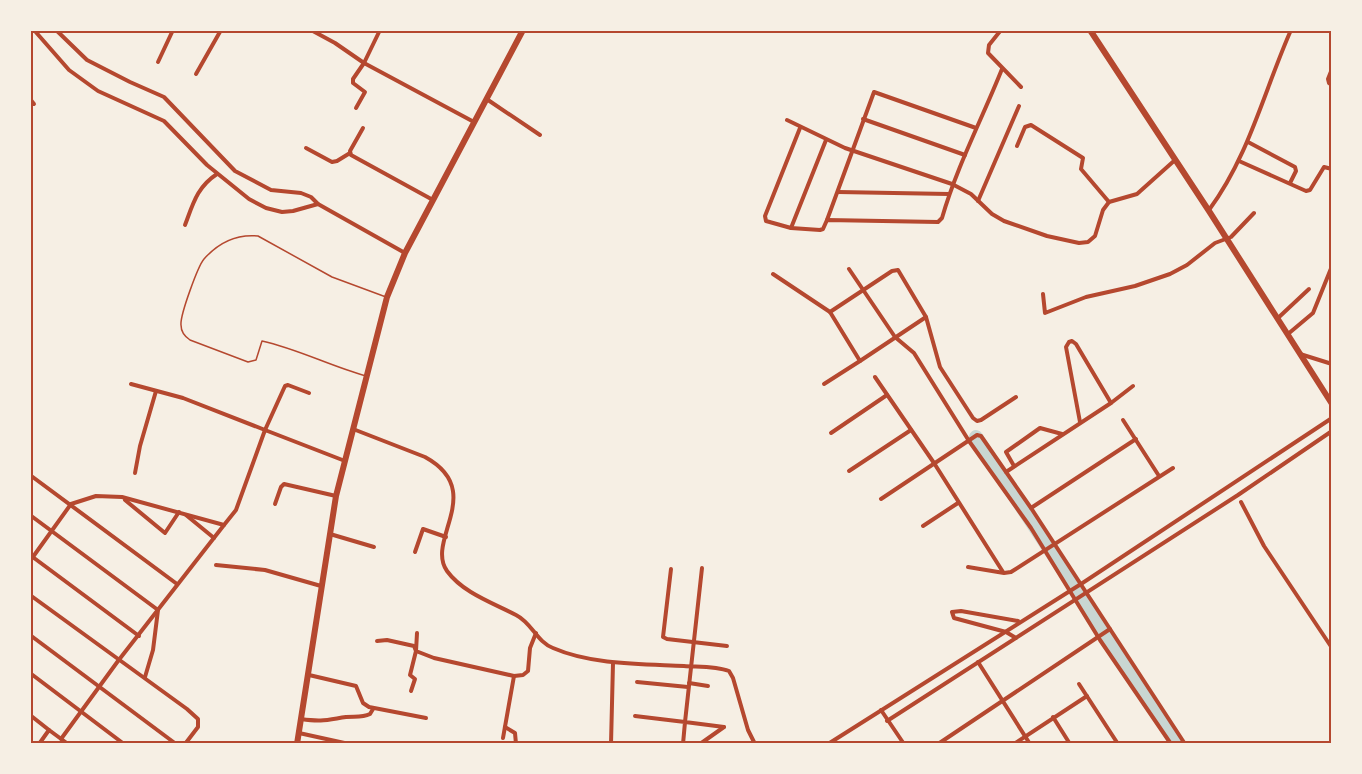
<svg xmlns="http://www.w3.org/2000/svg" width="1362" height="774" viewBox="0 0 1362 774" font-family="Barlow,sans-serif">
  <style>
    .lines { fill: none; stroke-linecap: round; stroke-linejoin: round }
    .river { stroke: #c9d6d2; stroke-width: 14 }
    .service { stroke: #b5482f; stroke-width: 1.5 }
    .minor { stroke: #b5482f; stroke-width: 4 }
    .primary { stroke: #b5482f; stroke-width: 6 }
    .neatline { fill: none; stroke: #b5482f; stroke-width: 2 }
  </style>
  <rect width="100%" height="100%" fill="#f6efe4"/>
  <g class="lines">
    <polyline class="river" points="976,437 1177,744"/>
    <path class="service" d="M 366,376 C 330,366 298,349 262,341 L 256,360 L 248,362 L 190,340 C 184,336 181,332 181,325 C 180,315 198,266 204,259 C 219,242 237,234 258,236 L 332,277 L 386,297"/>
    <g class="minor">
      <polyline points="34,30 69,70 98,91 164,121 207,165 249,199 266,208 282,212 293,211 318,204"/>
      <polyline points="56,30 87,60 130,82 164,97 235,171 271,190 301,193 311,197 318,204 405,253"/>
      <polyline points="311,30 335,43 364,63 474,122"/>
      <polyline points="1001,30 989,45 988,53 1021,87"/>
      <polyline points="158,62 173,30"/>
      <polyline points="1332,69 1328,79 1329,83 1332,85"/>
      <polyline points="196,74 221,30"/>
      <polyline points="30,99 34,104"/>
      <polyline points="488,100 540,135"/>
      <polyline points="356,108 365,92 353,83 353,79 364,63 380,30"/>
      <polyline points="863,119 965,155"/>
      <polyline points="787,120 845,148 952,184 971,194 992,214 1004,221 1047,236 1079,243 1088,242 1095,236 1103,210 1109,202 1137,194 1175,160"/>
      <polyline points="363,128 350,151 351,155 433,200"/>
      <path d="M 800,128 L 765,216 L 766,221 L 791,228 L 820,230 L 823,229 L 827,220 L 938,222 L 942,218 C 957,166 982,119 1002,69"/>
      <polyline points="1248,142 1295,167 1296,171 1290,183"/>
      <polyline points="1017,146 1025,127 1031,125 1083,158 1081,169 1109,202"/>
      <polyline points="306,148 332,162 337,161 350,153"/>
      <polyline points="1239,161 1306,191 1310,190 1324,167 1332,169"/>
      <polyline points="838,192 949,194"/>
      <polyline points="978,201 1019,106"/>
      <path d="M 1209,210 C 1249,156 1264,91 1291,30"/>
      <polyline points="827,220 874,92 976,128"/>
      <path d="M 185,225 C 193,204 197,187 217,174"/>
      <polyline points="791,228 826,140"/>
      <polyline points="849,269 895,337 914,353 969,441 1031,528 1100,640 1171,744"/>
      <polyline points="773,274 830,312 892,271 898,270 926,317 940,367 973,418 977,421 981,420 1016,397"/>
      <polyline points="1043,294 1045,313 1086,297 1135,286 1170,274 1187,265 1215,243 1231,237 1254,213"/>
      <polyline points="830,312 860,361 926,317"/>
      <polyline points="1278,318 1309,289"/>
      <polyline points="1288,334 1313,313 1332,266"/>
      <polyline points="1300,354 1332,364"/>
      <polyline points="875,377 934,463 1003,572"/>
      <polyline points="131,384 183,398 265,430 285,386 288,385 309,393"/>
      <polyline points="824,384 860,361"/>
      <polyline points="1123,420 1159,476"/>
      <polyline points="1080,422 1066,347 1069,342 1072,341 1076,344 1111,403"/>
      <path d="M 353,429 L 425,457 C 487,491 425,540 447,571 C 463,593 493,603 516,615 C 532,623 537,642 553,648 C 592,665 642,664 684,666 C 698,667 716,666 729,671 L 733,678 L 748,730 L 755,744"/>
      <polyline points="831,433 887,395"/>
      <polyline points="1014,466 1006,452 1040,428 1062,434"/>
      <polyline points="849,471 911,430"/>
      <polyline points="1006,472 1111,403 1133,386"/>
      <polyline points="135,473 140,446 156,391"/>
      <polyline points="30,475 177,584"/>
      <polyline points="881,499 977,435 981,436 1031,508 1185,744"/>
      <polyline points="125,500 165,533 179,512"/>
      <polyline points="1241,502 1264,546 1332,648"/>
      <polyline points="275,504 281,487 284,484 336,496"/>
      <polyline points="1031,508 1136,439"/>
      <polyline points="30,515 158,610 153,650 145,677"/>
      <polyline points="186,515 214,538"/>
      <polyline points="923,526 958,503"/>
      <polyline points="330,534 374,547"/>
      <polyline points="415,552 423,529 446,537"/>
      <polyline points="30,555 139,636"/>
      <polyline points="30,561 71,504 96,496 122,497 224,525 236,510 265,430 345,461"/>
      <polyline points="216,565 265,570 321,586"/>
      <polyline points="968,567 1004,573 1011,572 1173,468"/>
      <polyline points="702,568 685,722 724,727"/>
      <polyline points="671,569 663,637 667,639 727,646"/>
      <polyline points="30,595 187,709 198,719 198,727 185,744"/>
      <polyline points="417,633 416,651 434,658 514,676 523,675 528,671 530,648 536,633"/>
      <polyline points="30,635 176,744"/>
      <polyline points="1016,638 1006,632 954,618 952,612 961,611 1018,621"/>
      <polyline points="377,641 387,640 414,646 416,651 410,675 415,679 411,691"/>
      <polyline points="978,662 1030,744"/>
      <polyline points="30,673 124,744"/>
      <polyline points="309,675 356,686 363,703 369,707 426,718"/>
      <polyline points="637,682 688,687"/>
      <polyline points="689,683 708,686"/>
      <polyline points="1079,684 1118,744"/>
      <polyline points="881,710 904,744"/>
      <polyline points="30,715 49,730"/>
      <polyline points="635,716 685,722 683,744"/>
      <polyline points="1053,717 1070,744"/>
      <path d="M 301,719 C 322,722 326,720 346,717 C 354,716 362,718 370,714 L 373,709"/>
      <polyline points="887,721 1238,495 1332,431"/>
      <polyline points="505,727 515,733 516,744"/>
      <polyline points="299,733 349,744"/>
      <polyline points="503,738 514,676"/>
      <polyline points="61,739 118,661 224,525"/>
      <polyline points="39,744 49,730 68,744"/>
      <polyline points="611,744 613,663"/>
      <polyline points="700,744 724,727"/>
      <polyline points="828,744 1081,584 1332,418"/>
      <polyline points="938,744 1110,629"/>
      <polyline points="1014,744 1087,696"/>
    </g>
    <g class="primary">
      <polyline points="1090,30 1209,211 1332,404"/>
      <polyline points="297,744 336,496 387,297 405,253 523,30"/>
    </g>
  </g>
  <rect width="1362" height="774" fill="none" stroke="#f6efe4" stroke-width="63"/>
  <rect x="32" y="32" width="1298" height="710" class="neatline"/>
</svg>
